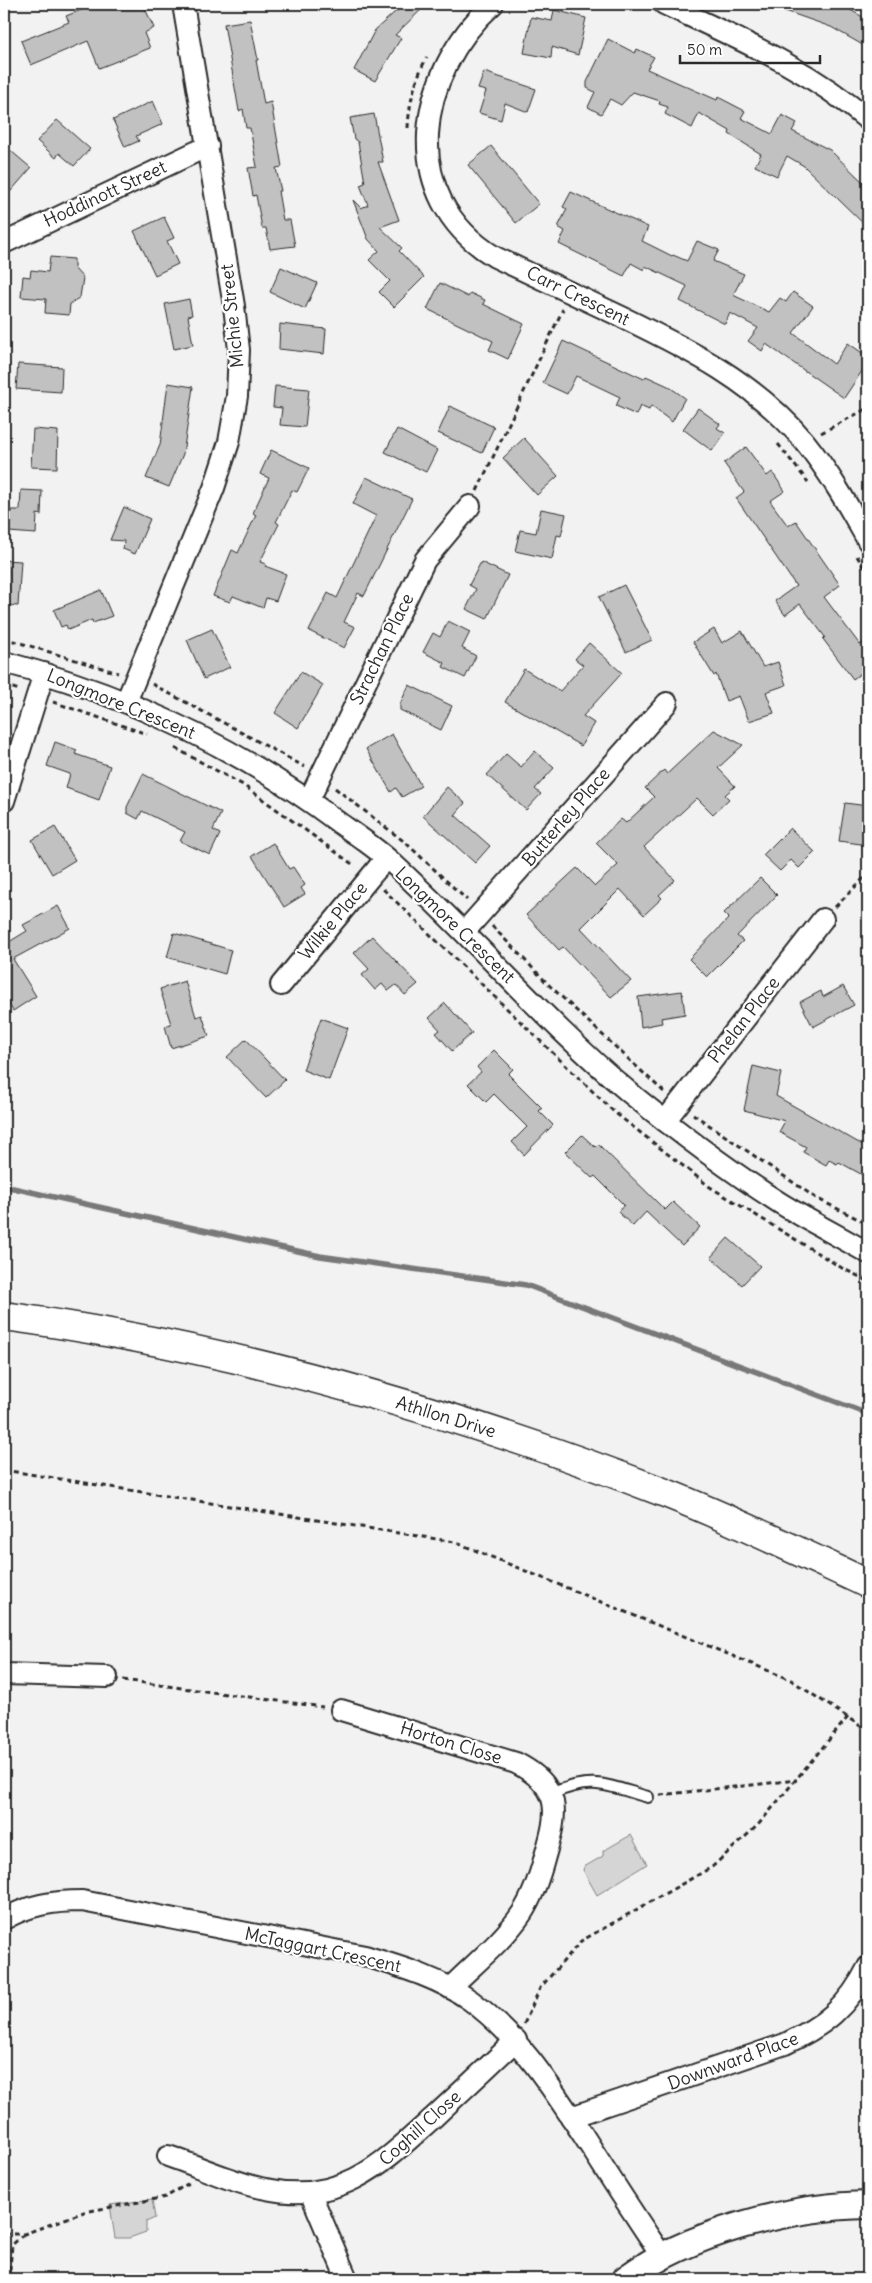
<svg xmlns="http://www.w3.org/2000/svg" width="872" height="2283" viewBox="0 0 872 2283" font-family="Delius,sans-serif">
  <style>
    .green { fill: #d5d5d5; stroke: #808080 }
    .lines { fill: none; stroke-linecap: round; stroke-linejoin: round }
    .stream { stroke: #787878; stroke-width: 5.5 }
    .building { fill: #c1c1c1; stroke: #2b2b2b }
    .service-casing { stroke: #2b2b2b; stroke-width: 14 }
    .minor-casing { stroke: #2b2b2b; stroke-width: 24 }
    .tertiary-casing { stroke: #2b2b2b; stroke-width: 30 }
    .primary-casing { stroke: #2b2b2b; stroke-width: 31 }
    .path { stroke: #2b2b2b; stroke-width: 3; stroke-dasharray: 5 4; stroke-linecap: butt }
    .service { stroke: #fff; stroke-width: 10 }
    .minor { stroke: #fff; stroke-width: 20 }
    .tertiary { stroke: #fff; stroke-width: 26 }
    .primary { stroke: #fff; stroke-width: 28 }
    .labels { text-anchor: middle; stroke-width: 4.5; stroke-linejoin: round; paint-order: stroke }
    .street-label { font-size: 18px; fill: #2b2b2b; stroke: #fff }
  </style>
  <rect width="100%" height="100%" fill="#f2f2f2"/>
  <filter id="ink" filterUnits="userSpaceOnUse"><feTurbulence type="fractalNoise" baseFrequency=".02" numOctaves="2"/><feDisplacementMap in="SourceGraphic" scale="10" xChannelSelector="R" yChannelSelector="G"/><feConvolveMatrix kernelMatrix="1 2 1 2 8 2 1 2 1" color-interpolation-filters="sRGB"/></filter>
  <g filter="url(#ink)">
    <g class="green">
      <polygon points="631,1835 647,1864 597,1895 583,1870 584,1867 603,1856 603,1851"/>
      <polygon points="152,2199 155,2218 146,2222 146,2232 129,2238 115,2238 110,2205"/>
    </g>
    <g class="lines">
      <polyline class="stream" points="4,1186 320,1256 526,1285 868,1414"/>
    </g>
    <g class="building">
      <polygon points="96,4 143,4 154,28 144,33 150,48 99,68 88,41 31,65 21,41 69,22 66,16"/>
      <polygon points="404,4 427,4 395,35 401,38 375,81 354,70 375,30"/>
      <polygon points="771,4 840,4 868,20 868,48 831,27 771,6"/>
      <polygon points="554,10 586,18 578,55 552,47 551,58 524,53 531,17 552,21"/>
      <polygon points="250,20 258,60 256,60 264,104 271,102 282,167 276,168 281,191 278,191 283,220 290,220 295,246 270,249 266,228 262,228 256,195 253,196 248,168 257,167 250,128 246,128 243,109 239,111 224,24"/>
      <polygon points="608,39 635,53 637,49 654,57 647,69 717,100 718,97 745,111 741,118 772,134 782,115 797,123 792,131 830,150 868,187 868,228 804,166 787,156 777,176 755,166 761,154 729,134 730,131 699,113 692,128 665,114 668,107 659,104 660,101 633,92 621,105 610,99 601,114 588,107 595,92 587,88 587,82"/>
      <polygon points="484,72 536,89 528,112 505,103 501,120 479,113 486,91 478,89"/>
      <polygon points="153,101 163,124 136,136 139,141 125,147 113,120"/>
      <polygon points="374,114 383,162 378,162 399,220 380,227 402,248 399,251 424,277 394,307 379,292 390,281 369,260 379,251 368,239 353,200 361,208 368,205 360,185 365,183 358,142 354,139 350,118"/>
      <polygon points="57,120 90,149 74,166 59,153 56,158 37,141"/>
      <polygon points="4,145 31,168 4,199"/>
      <polygon points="491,146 539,204 516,223 468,165"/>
      <polygon points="571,192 648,227 642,241 672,256 673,255 687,261 697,241 719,250 713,261 744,274 733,295 769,312 780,298 786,302 793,292 813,306 793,333 834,364 848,343 868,357 868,362 844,398 766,344 762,351 748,341 758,328 730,313 725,324 680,301 687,286 645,266 644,270 631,263 624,276 559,244 565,231 558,227 567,209 563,207"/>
      <polygon points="164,217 174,238 167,241 178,264 155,275 134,231"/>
      <polygon points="50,257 74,259 74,268 83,278 80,297 70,304 69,315 45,313 46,299 21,297 23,276 30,277 31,270 48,272"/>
      <polygon points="281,267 317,283 305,309 270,292"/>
      <polygon points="440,283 468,297 470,293 485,300 483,304 524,324 508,359 489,350 493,341 427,309"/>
      <polygon points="189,299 192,315 188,316 193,345 174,349 165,304"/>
      <polygon points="280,324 326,329 324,354 279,349"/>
      <polygon points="563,341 644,379 646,376 668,386 685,398 672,422 651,406 649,410 640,406 636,415 616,406 620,397 576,376 567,394 543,383"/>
      <polygon points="18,364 62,367 61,392 16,389"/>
      <polygon points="168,383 193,387 183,454 169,487 146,478 160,445"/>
      <polygon points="275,386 309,389 305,427 280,425 282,408 273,407"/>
      <polygon points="450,406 494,427 482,453 438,433"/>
      <polygon points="698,408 720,424 717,428 725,433 712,451 683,429"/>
      <polygon points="33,429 58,431 57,468 31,467"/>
      <polygon points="397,429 437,450 426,472 385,452"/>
      <polygon points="524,438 558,476 537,495 503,458"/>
      <polygon points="746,447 767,476 772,472 785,491 770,501 788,526 796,521 840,585 824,597 860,645 868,639 868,668 853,679 823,639 825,637 800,604 785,615 775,601 796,586 736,498 744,492 724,463"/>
      <polygon points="271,450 309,468 297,492 292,490 276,522 279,524 260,562 266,564 265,566 286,574 276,601 266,598 263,608 233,596 230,602 213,596 232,550 238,553 256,515 253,513 269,478 260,474"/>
      <polygon points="366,477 412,499 364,596 358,593 344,622 355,627 344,648 309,631 328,593 337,598 376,516 353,504"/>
      <polygon points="21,490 42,491 41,515 37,514 36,534 9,532 11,510 20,510"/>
      <polygon points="124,507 150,519 135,554 123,549 124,541 110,540"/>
      <polygon points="541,509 566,514 561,536 557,535 552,559 515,551 520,530 536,533"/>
      <polygon points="4,560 21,561 18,606 4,605"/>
      <polygon points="481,562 508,575 487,619 466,609 476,589 469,585"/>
      <polygon points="624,585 652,640 626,652 599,597"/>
      <polygon points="101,590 112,616 93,623 92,620 68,630 66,625 61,627 54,610"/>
      <polygon points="448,621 470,632 462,648 476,656 465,678 443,667 445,663 423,652 433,633 440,637"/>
      <polygon points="212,629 230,667 204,679 187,640"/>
      <polygon points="714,629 722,643 742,631 763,667 778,662 786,685 766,692 774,713 749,721 739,696 726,701 716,674 714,676 693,642"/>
      <polygon points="589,643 622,673 583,716 594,723 581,746 505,702 524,669 560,691 583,665 575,659"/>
      <polygon points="301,672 323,685 298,728 275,713"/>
      <polygon points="409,685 452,706 441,730 400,710 400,704"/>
      <polygon points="714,730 743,745 718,768 735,786 725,795 729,799 713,814 697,798 644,847 675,880 659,895 662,898 644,915 620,889 581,928 631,981 611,997 563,947 559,950 526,915 577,868 595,886 618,865 596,843 621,819 626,823 654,797 645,788 664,770 667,774"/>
      <polygon points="392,734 421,786 402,797 396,788 391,792 366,749"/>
      <polygon points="55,742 77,750 75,754 110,766 99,800 66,788 70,774 47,766"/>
      <polygon points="535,751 554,768 535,789 541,794 526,810 487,775 506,754 521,767"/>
      <polygon points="143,774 221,813 213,830 220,834 210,855 180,841 185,832 142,811 138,819 127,813 127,807"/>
      <polygon points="447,787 465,803 455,815 490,846 475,863 423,816"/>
      <polygon points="845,803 868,806 868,845 839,841"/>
      <polygon points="55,827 75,860 52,874 32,840"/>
      <polygon points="790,828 815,852 799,868 791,860 780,871 763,855"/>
      <polygon points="273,843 289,869 293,867 305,885 301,888 305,894 284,907 252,856"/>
      <polygon points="760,878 777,895 737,936 743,941 707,977 689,959 729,918 724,913"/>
      <polygon points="58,906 70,928 13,959 36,996 13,1011 4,996 4,945 27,931 23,925"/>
      <polygon points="174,933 231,950 225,974 167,957"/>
      <polygon points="372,936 418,984 405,995 396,985 388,991 382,984 375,990 362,975 369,969 354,953"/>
      <polygon points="185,981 196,1017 202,1015 209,1036 171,1048 165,1026 171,1024 160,989"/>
      <polygon points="843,986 854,1005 813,1027 800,1002 821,991 823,997"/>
      <polygon points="682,991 685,1014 661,1018 662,1023 641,1027 638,997"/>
      <polygon points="445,1003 472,1033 452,1051 436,1033 440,1030 429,1018"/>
      <polygon points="321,1018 348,1028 329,1080 303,1070"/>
      <polygon points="246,1039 285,1080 266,1098 227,1057"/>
      <polygon points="494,1050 513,1069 508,1074 542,1108 539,1111 553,1125 524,1155 512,1142 527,1127 494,1094 486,1102 468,1084 481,1072 477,1067"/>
      <polygon points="753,1066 781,1073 776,1096 868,1148 868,1178 839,1162 837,1164 829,1160 826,1165 803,1152 806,1147 779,1132 785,1121 744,1110"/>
      <polygon points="582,1135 595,1147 598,1144 665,1210 673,1202 700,1227 682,1246 646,1212 633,1226 618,1212 624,1205 595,1176 592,1178 565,1152"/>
      <polygon points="728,1238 760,1266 742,1285 711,1257"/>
    </g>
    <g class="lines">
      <g class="service-casing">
        <path id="service" d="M 551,1794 C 592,1776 606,1785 648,1797"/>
      </g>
      <g class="minor-casing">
        <g id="minor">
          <path d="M 493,4 C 416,73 396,197 495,257 C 537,277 579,297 622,317 C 692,351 753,381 805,442 C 830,473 849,507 868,541"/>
          <path d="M 664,4 C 736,38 807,67 868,120"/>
          <polyline points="4,243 208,146"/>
          <path d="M 4,662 C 124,694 238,747 338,822 C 355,834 373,846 389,860 C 472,935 544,1021 630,1093 C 678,1132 728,1170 780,1203 C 809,1221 839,1236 868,1253"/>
          <polyline points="126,702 214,488 229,442 237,396 239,350 234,306 183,4"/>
          <polyline points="309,800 425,560 470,506"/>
          <polyline points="4,801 44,673"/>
          <polyline points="465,931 667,703"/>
          <polyline points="281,985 386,858"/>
          <polyline points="665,1121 823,919"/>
          <polyline points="4,1674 107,1677"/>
          <path d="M 341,1710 L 516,1763 C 563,1787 558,1812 545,1856 C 540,1875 533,1896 522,1913 C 503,1941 474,1964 450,1988"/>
          <path d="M 4,1919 C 29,1905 53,1901 82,1901 L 365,1956 C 401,1967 439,1978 470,2000 C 519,2036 550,2085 583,2135 C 609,2176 635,2216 662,2256"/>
          <path d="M 571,2117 L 785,2044 C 824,2026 848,2007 868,1967"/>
          <path d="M 168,2156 C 198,2166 236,2184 266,2189 C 342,2205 383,2163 435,2116 C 462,2091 489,2066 516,2040"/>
          <polyline points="310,2192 347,2279"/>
        </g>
      </g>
      <g class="tertiary-casing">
        <path id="tertiary" d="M 626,2279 C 687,2233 792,2206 868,2205"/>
      </g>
      <g class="primary-casing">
        <path id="primary" d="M 4,1316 C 232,1347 454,1411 668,1494 C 736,1521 802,1553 868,1584"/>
      </g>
      <g class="path">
        <path d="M 408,128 C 409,104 415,79 427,57"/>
        <polyline points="821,433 868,408"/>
        <polyline points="778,444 808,482"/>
        <polyline points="477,491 563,309"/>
        <polyline points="857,556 868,575"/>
        <polyline points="4,638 118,673"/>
        <polyline points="152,684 305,767"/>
        <polyline points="4,685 19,690"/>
        <polyline points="53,702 147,734"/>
        <polyline points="175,748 243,785 355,866"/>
        <polyline points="335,788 406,843 467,900"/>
        <polyline points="383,889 614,1112 710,1187 842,1268 868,1281"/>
        <polyline points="835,907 868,874"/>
        <polyline points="492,926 550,986 664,1092"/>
        <polyline points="693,1114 816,1198 868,1224"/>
        <polyline points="4,1470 455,1542 791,1680 868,1731"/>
        <polyline points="123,1680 323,1707"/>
        <polyline points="660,1795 797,1780"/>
        <polyline points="524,2024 540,1988 581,1941 712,1867 758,1825 848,1717"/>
        <polyline points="4,2234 24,2234 84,2212 166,2197 189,2183"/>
        <polyline points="9,2279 12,2245 23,2235"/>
      </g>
      <use href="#service" class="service"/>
      <use href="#minor" class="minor"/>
      <use href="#tertiary" class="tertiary"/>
      <use href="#primary" class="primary"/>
    </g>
  </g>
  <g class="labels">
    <g class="street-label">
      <text transform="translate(105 194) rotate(-25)" y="6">Hoddinott Street</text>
      <text transform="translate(578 296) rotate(26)" y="6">Carr Crescent</text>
      <text transform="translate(232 316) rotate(-96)" y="6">Michie Street</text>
      <text transform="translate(382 649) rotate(-64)" y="6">Strachan Place</text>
      <text transform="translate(121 704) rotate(22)" y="6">Longmore Crescent</text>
      <text transform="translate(566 817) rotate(-49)" y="6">Butterley Place</text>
      <text transform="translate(333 921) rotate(-50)" y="6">Wilkie Place</text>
      <text transform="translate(455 925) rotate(44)" y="6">Longmore Crescent</text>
      <text transform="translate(744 1020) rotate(-52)" y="6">Phelan Place</text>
      <text transform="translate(446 1417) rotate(17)" y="6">Athllon Drive</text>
      <text transform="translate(451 1743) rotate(17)" y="6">Horton Close</text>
      <text transform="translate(323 1950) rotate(12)" y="6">McTaggart Crescent</text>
      <text transform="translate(733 2061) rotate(-20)" y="6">Downward Place</text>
      <text transform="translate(420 2128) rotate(-42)" y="6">Coghill Close</text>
    </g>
  </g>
  <rect width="872" height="2283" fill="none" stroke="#fff" stroke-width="20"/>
  <rect x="10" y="10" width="852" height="2263" fill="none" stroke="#2b2b2b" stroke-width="2" filter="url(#ink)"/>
  <path d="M680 55v8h140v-8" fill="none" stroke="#2b2b2b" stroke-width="2.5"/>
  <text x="687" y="55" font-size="15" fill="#2b2b2b" stroke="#ffffff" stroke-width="4" paint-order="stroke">50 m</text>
</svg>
